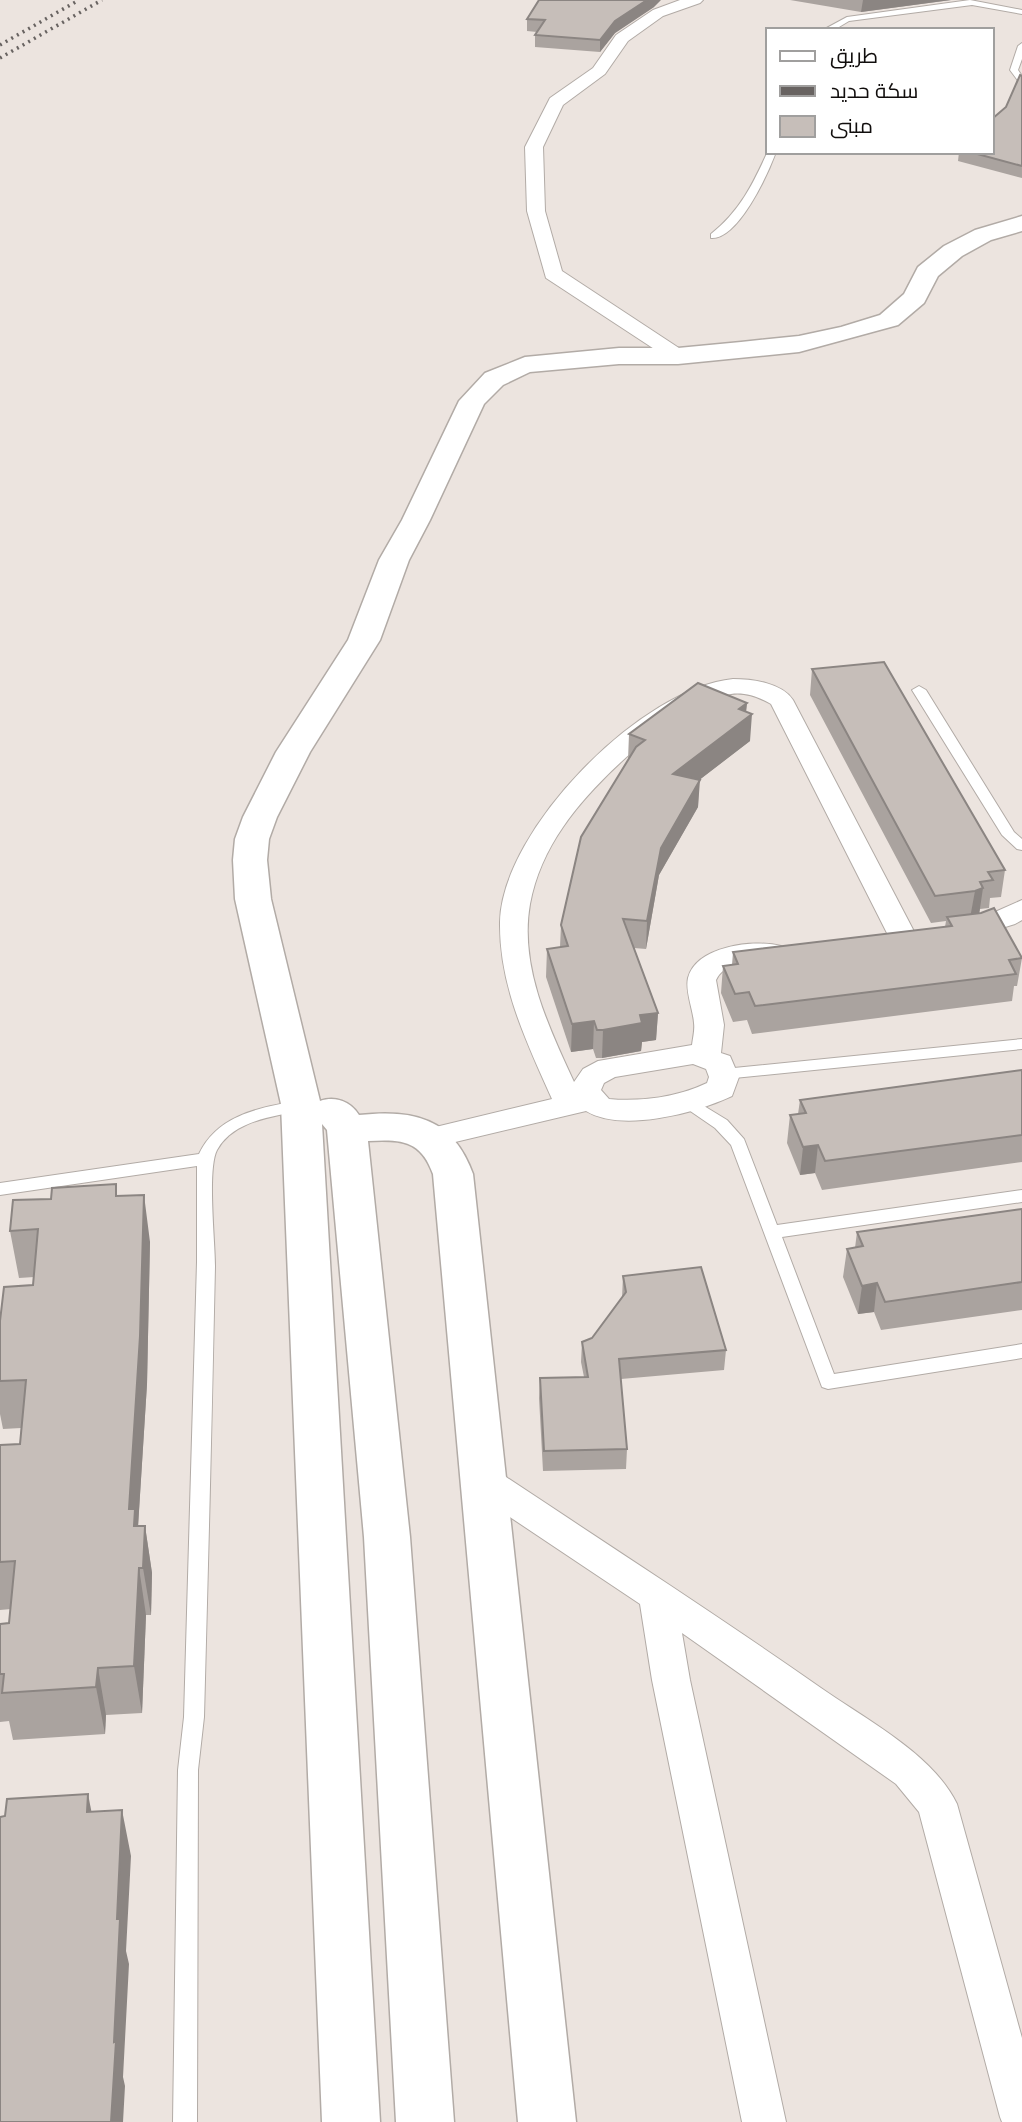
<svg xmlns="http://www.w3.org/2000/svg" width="1022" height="2122" viewBox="0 0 1022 2122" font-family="'Roboto Serif',Cairo,serif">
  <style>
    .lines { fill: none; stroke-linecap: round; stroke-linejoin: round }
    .lane-casing { stroke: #b2aba6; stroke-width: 2 }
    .street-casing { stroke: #b2aba6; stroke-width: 2 }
    .secondary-casing { stroke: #b2aba6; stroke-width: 3 }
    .lane { fill: #fff; fill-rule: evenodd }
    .street { fill: #fff; fill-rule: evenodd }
    .secondary { fill: #fff; fill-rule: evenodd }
    .rail { stroke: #686361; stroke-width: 3.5; stroke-dasharray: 2 4.5; stroke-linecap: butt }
    .wall { fill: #aaa39f }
    .shaded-wall { fill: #8b8582 }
    .building { fill: #c6beb9; stroke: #8b8582; stroke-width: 2 }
  </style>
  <rect width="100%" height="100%" fill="#ece4df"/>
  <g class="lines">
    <g class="lane-casing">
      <g id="lane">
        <polygon points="970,0 1022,10 1022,14 972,5 849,21 834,30 823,30 847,17"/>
        <polygon points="1022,43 1022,59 1018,70 1022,76 1022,86 1010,70 1018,46"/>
        <path d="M 768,151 L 776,152 C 768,174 738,240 711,238 L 711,234 C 740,211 753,184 768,151 Z"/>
        <polygon points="919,686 926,690 1014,832 1022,839 1022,850 1017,849 1002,835 912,690"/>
        <polygon points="1022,1039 1022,1049 724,1079 716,1074 724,1069"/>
        <polygon points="686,1095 727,1120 744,1139 777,1225 1022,1190 1022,1202 782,1237 834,1374 1022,1344 1022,1358 828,1389 822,1387 731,1145 715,1128 680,1104 678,1100 680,1096"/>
        <path d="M 300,1100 L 306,1101 L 308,1105 L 306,1109 C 275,1117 234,1119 217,1150 C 207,1169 215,1241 215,1266 C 212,1416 208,1567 204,1717 L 198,1770 L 197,2122 L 173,2122 L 178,1770 L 184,1717 L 197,1262 L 197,1166 L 0,1195 L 0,1183 L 199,1154 C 218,1114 260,1108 300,1100 Z"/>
      </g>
    </g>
    <g class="street-casing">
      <g id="street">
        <polygon points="680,0 703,0 700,3 663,16 628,41 605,74 563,105 543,147 545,211 562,271 685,352 688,356 685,360 671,360 546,278 527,211 525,147 550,98 593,68 616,35 653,10"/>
        <path d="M 733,679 C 753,679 782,683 793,700 L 918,939 L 914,945 L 904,948 L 894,945 L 890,939 L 771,704 C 759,697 745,692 731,694 C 678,702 592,783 563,827 C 547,850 535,877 530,904 C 519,966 549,1028 574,1082 L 583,1069 L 598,1061 L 692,1045 C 693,1037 695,1030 694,1023 C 693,1009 685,991 688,978 C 696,946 754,939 781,946 L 785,952 L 781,958 C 760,964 727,957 716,980 L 724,1025 L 721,1053 L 730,1056 L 739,1077 L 732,1096 C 696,1113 622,1133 586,1111 L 430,1148 L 419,1145 L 415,1138 L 419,1131 L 552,1099 C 527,1043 499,986 500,922 C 502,829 642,688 733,679 ZM 693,1064 L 706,1069 L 709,1077 L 707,1083 C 678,1097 641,1102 609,1099 L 601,1090 L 604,1083 L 615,1077 Z"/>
        <polygon points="1022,900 1022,920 1015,924 963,940 953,937 949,931 953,925 995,912"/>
        <path d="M 484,1467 L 497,1471 C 605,1543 714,1613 821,1688 C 865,1719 933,1754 957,1804 L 1022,2038 L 1022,2122 L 1002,2122 L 1000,2117 L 919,1812 L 896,1784 L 682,1633 L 690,1680 L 786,2122 L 742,2122 L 652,1680 L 640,1604 L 471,1491 L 466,1481 L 471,1471 Z"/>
      </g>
    </g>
    <g class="secondary-casing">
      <path id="secondary" d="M 1022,216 L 1022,231 L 991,240 L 962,256 L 938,276 L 924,303 L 898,325 L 799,352 L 678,364 L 619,364 L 530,372 L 503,385 L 484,404 L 430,520 L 409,560 L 380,640 L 310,752 L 277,817 L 269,839 L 267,860 L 271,899 L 320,1101 C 335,1096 350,1101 359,1115 C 414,1109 453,1118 473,1174 L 576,2122 L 518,2122 L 433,1174 C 421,1140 401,1139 368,1141 L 410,1537 L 454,2122 L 396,2122 L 364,1537 L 327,1130 L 322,1124 L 380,2122 L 322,2122 L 281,1104 L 235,899 L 233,860 L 235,839 L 243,817 L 276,752 L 348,640 L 379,560 L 402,520 L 459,401 L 485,373 L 525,357 L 619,348 L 678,348 L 741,342 L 799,336 L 841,327 L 880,315 L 904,294 L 918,267 L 944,246 L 975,230 Z"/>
    </g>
    <use href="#lane" class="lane"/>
    <use href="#street" class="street"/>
    <use href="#secondary" class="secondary"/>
    <g class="rail">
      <polyline points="0,45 79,0"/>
      <polyline points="0,58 102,0"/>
    </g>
  </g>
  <g class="wall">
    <polygon points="790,0 951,0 861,12"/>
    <polygon points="654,7 615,33 600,52 535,47 535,35 537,32 527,31 527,19"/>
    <polygon points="1022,76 1022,178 958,161 959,152 992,152 1006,107"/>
    <polygon points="812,669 1005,870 1001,897 990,898 989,908 980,909 979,913 1022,958 1017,986 1014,986 1012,1001 752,1034 747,1020 733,1022 721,993 723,966 732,965 733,952 945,927 946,921 931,923 810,695"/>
    <polygon points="747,703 746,712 750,741 699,780 698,807 659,875 646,949 634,948 658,1013 656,1040 642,1042 641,1051 602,1058 596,1058 593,1049 571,1052 546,977 547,949 560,947 561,925 628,760 629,734"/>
    <polygon points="1022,1070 1022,1162 822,1190 815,1173 800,1175 787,1143 790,1115 798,1114 800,1100"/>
    <polygon points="118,1196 150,1242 147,1384 138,1526 145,1526 152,1573 151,1615 146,1615 142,1713 106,1715 105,1734 13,1740 9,1721 0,1722 0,1624 9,1623 11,1609 0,1610 0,1445 20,1444 21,1428 3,1429 0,1414 0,1321 33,1285 34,1277 19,1278 10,1231"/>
    <polygon points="1022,1209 1022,1310 881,1330 874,1312 858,1314 843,1277 847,1249 855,1248 857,1232"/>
    <polygon points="623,1276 726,1350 724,1370 621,1379 627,1449 626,1469 543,1471 539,1398 540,1378 584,1377 581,1362 582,1342 592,1338 622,1298"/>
  </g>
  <g class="shaded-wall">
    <polygon points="647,0 661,0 654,7 615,33 600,52 600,40 615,21"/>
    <polygon points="863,0 951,0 861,12"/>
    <polygon points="747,703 745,720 752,714 750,741 672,801 673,774 739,709"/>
    <polygon points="700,780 698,807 659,875 646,949 647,921 661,848"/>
    <polygon points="983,888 979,915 970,918 975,891"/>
    <polygon points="658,1013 656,1040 642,1042 641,1051 602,1058 603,1030 640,1015"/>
    <polygon points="594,1021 593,1049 571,1052 572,1024"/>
    <polygon points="818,1145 815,1173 800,1175 803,1147"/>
    <polygon points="144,1195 150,1242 147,1384 138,1527 141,1568 129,1509"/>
    <polygon points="877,1283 874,1312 858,1314 862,1286"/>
    <polygon points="145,1526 152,1573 151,1615 143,1568"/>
    <polygon points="139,1568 146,1615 142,1713 134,1666"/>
    <polygon points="98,1668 106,1715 105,1734 96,1687"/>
    <polygon points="88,1794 97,1840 87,1812"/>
    <polygon points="122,1810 131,1856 126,1951 129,1964 123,2077 125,2086 123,2122 111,2122 117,1919"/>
  </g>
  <g class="building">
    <polygon points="539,0 647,0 615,21 600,40 535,35 545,20 527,19"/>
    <polygon points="1020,75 1022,76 1022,166 970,152 992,152 992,119 1006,107"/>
    <polygon points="884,662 1005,870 988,872 993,880 980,882 983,888 975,891 935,896 812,669"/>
    <polygon points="698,683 747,703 739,709 752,714 673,774 700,780 661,848 647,921 623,919 658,1013 640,1015 642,1023 603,1030 597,1030 594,1021 572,1024 547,949 568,946 561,925 581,837 636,747 645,740 629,734"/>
    <polygon points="994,908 1022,958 1009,960 1016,974 755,1006 749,992 735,994 723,966 738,964 733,952 952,926 947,917 981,913"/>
    <polygon points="1022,1070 1022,1135 825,1161 818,1145 803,1147 790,1115 806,1113 800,1100"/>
    <polygon points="116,1184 116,1196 144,1195 140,1336 129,1509 135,1509 134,1526 145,1526 143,1568 139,1568 134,1666 98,1668 96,1687 2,1693 4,1674 0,1674 0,1624 9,1623 15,1561 0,1562 0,1445 20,1444 26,1380 0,1381 0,1321 4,1287 33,1285 38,1229 10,1231 13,1200 51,1199 52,1188"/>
    <polygon points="1022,1209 1022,1282 885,1302 877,1283 862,1286 847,1249 863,1246 857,1232"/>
    <polygon points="701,1267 726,1350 619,1359 627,1449 544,1451 540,1378 588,1377 582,1342 592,1338 626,1292 623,1276"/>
    <polygon points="88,1794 87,1812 122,1810 117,1919 120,1919 114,2042 116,2041 111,2122 0,2122 0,1817 5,1816 7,1799"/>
  </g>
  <rect x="766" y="28" width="228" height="126" fill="#ffffff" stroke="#a09f9e" stroke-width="2"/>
  <rect x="780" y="51" width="35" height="10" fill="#ffffff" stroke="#a09f9e" stroke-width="2"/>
  <text x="830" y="63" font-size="21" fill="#110e0d">طريق</text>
  <rect x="780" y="86" width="35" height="10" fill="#686361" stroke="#a09f9e" stroke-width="2"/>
  <text x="830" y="98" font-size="21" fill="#110e0d">سكة حديد</text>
  <rect x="780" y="116" width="35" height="21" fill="#c6beb9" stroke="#a09f9e" stroke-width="2"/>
  <text x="830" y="133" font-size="21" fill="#110e0d">مبنى</text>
</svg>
